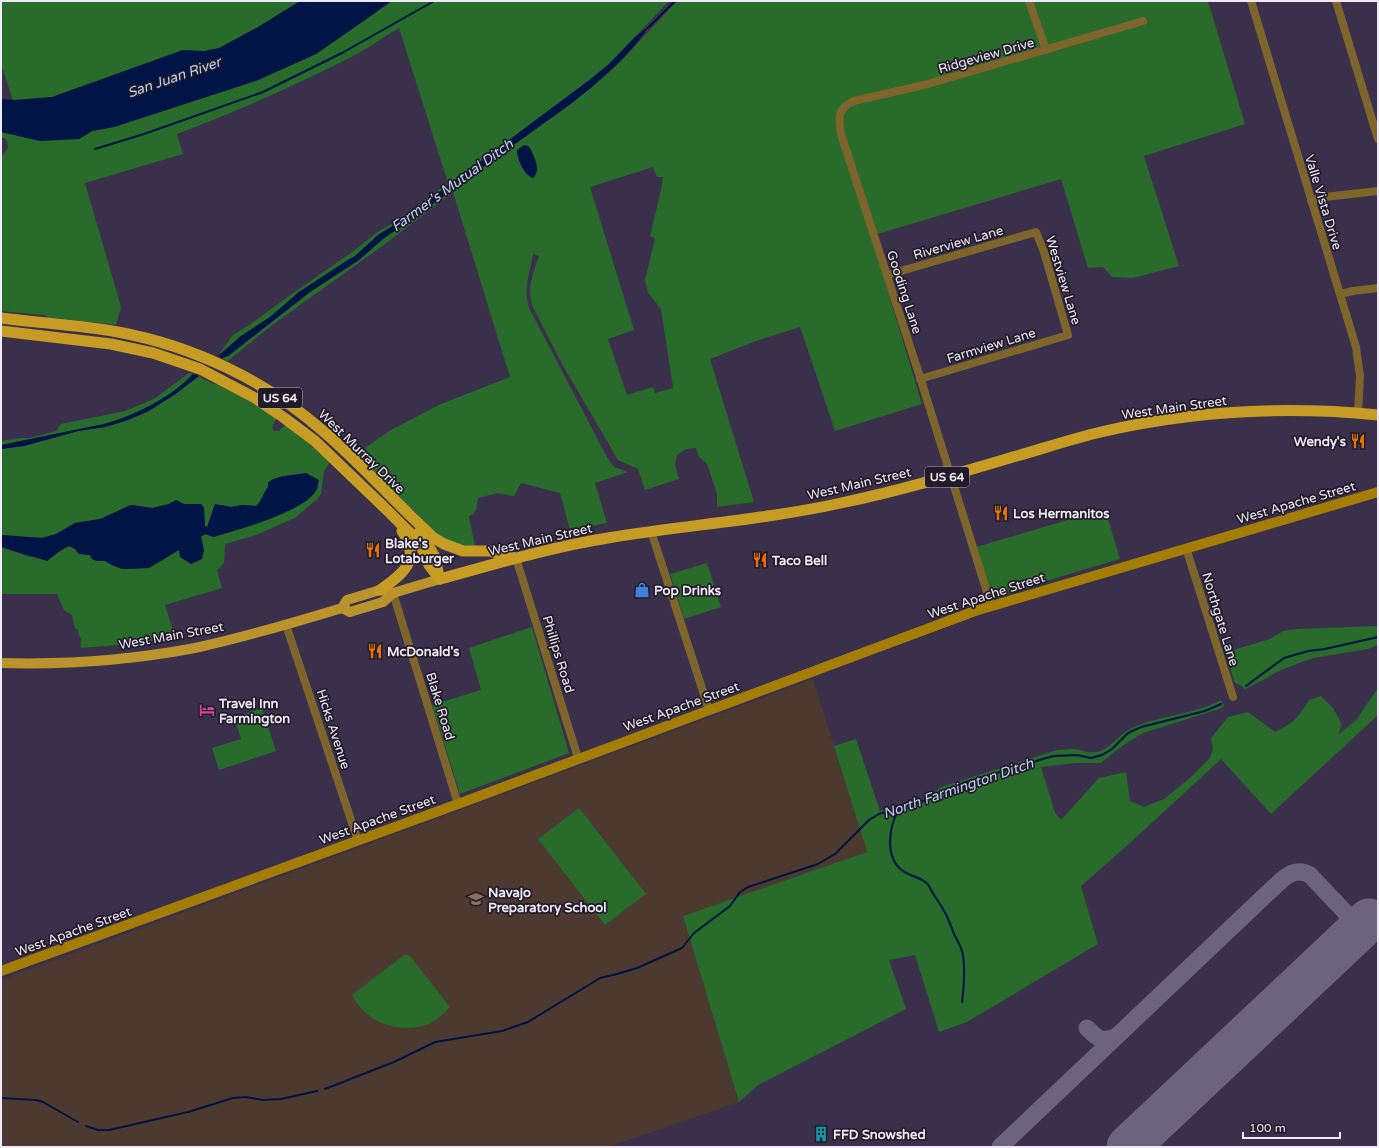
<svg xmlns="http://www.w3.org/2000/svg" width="1379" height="1148" viewBox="0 0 1379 1148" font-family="'Varela Round',sans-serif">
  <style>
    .education { fill: #4c3a31 }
    .green { fill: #286b2b; fill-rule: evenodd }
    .water { fill: #001445 }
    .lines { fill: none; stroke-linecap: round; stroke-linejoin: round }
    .stream { stroke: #001445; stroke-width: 2 }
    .taxiway { stroke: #6c637c; stroke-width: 17 }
    .runway { stroke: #6c637c; stroke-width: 43 }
    .minor { stroke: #7d652b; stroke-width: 8 }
    .secondary { stroke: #a47d07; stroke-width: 10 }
    .primary { stroke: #ba932d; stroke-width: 10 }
    .trunk { stroke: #c79c25; stroke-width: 11 }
    .labels { text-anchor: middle; stroke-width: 3.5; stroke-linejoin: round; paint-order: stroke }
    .shield { fill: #201b27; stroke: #b1abbb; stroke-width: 1 }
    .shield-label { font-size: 12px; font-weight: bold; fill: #efe9fa }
    .street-label { font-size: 13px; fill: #efe9fa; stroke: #201b27 }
    .poi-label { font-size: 13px; font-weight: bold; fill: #efe9fa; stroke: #201b27; text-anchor: start }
    .water-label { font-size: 14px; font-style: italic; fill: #bbd3fa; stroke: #201b27 }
  </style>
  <rect width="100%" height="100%" fill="#3b304b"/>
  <polygon class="education" points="813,679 867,852 683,916 739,1102 608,1147 1,1147 1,980"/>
  <g class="green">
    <path d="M 1,1 L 669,1 L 609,64 L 588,81 L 399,222 L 378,235 L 355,256 L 348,260 L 299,292 L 270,317 L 241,336 L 218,356 L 232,336 L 249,325 L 289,296 L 355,250 L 376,233 L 398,220 L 448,183 L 399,28 C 384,36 371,47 355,55 C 297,85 238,111 177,134 L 183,154 L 85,183 L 121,307 L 116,325 L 47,317 L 45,315 L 1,311 L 1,157 L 8,148 L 7,141 L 5,138 L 1,138 L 1,132 L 68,139 L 79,139 L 92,131 L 114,127 L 258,80 L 316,54 L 377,12 L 23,131 L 1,64 Z"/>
    <path d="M 677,1 L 1208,1 L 1245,124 L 1144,156 L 1179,266 L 1133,278 L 1112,277 L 1103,267 L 1088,268 L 1061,179 L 871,236 L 922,404 L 835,431 L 800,327 L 756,341 L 710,359 L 754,502 L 717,507 L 717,494 L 707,464 L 699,457 L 696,448 L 686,449 L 677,455 L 675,465 L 679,479 L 645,490 L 638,469 L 618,460 L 562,364 L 533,307 C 526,288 533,274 539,256 L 533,254 C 530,273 523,288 529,308 L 608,459 L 614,467 L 628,472 L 595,483 L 607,523 L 570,530 L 560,493 L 521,483 L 514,496 L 498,493 L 478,498 C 477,506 477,513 469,516 L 475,546 C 444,545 432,530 412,509 L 409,508 L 357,454 L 389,431 L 441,404 L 510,377 L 453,192 L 385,244 L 271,326 L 229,360 L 227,361 L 222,358 L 228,356 L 310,292 L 359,260 L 383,239 L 575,101 L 620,62 ZM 653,167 L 657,177 L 663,177 L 661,190 L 650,236 L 655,238 L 645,280 L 648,293 L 661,309 L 673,388 L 655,393 L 653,387 L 627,395 L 608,339 L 634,330 L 590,187 Z"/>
    <path d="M 189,373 L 193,374 C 172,397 134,416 104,424 L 1,445 L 1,441 L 21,438 L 29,438 L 56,431 L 61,424 L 125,411 L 154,399 Z"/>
    <path d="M 199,376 C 207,383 218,384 227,389 C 244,397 260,407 276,418 C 276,423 270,425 274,431 L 279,431 L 284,426 L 287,426 L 305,440 L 330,462 L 324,471 L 321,494 L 317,499 L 295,518 L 256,535 L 225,544 L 224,563 L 217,570 L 222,588 L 165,605 L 175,637 L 131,644 L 81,648 L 81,638 L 79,636 L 78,630 L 75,628 L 72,615 L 64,610 L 57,594 L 1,594 L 1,547 L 30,557 L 51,557 L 69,546 L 75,549 L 79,554 L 90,555 L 92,559 L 97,561 L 105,561 L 112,565 L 122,569 L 149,568 L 179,549 L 202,543 L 201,537 L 205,534 L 214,537 L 294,508 C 311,499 312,497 316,479 L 306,473 L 287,475 L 271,480 C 269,486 261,502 256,506 L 242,505 L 231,507 L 222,505 L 213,509 L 210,521 L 207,527 L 205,526 L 204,508 L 201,504 L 184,504 L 176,500 L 169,504 L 152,508 L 131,505 L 100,519 L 75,523 L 56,534 L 42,538 L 1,535 L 1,449 L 24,446 L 78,431 L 105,427 L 125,421 L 147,412 L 174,395 Z"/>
    <polygon points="1105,509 1120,559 993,597 989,593 976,547"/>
    <polygon points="707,563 721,607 684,619 670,574"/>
    <polygon points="1378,626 1378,645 1368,649 1313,658 1283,669 1265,679 1245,689 1242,686 1235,683 1226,654 1230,651 1270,639 1283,631 1297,629"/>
    <polygon points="532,627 569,753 460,794 432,705 481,690 469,648"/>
    <path d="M 1378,688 L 1378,715 L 1271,814 L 1221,759 L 1130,843 L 1081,886 L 1098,944 L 967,1022 L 939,1032 L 915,955 L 889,960 L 906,1009 L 758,1085 L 739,1102 L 683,916 L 867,852 L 834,746 L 856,739 L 880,811 L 925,799 L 941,787 L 1057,750 C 1062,750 1067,749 1072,749 C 1080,749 1088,754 1097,752 C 1110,750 1120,733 1132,728 C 1160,715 1193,715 1221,700 L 1224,706 L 1219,709 L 1143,733 L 1122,746 L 1101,763 L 1076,763 L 1041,767 L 1055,813 L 1061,820 L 1099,778 L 1126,772 L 1130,801 L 1144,807 L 1164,799 L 1190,778 L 1210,758 L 1213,749 L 1211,738 L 1228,717 L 1248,712 L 1275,732 C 1295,723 1298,717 1309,700 L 1321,696 L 1333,708 L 1342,724 L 1338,735 L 1356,720 Z"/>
    <polygon points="262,708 276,751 219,770 212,748 241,739 234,717"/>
    <polygon points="579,808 646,894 605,925 538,839"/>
    <path d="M 404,955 L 409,955 L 450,1007 C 444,1013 437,1020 429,1024 C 400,1035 366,1023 352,995 Z"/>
  </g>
  <g class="water">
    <polygon points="300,1 392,1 316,54 258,80 114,127 92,131 79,139 40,141 1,132 1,99 14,100 52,97 183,50 204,51 219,48 258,27"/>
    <path d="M 650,25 C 617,74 566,107 519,141 C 474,174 429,208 383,239 L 359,260 L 310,292 L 228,356 L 222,358 L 218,356 L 241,336 L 270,317 L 299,292 L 348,260 L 355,256 L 378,235 L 399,222 L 588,81 L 609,64 L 634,38 Z"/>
    <path d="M 524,145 L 528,146 L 530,148 C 534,157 542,170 533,178 C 524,175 517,159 517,150 Z"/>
    <path d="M 193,374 L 199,376 L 174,395 L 147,412 L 125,421 L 105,427 L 78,431 L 24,446 L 1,449 L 1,445 L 104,424 C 134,416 172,397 193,374 Z"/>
    <path d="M 306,473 L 319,480 C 318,482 318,487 317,489 C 307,511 237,530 214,537 L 205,534 L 201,537 L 204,550 L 202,559 L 191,564 L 180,557 L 179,550 L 149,568 L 122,569 L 112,565 L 105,561 L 97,561 L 92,559 L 90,555 L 79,554 L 75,549 L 69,546 L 61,550 L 47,561 L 1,547 L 1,535 L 42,538 L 56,534 L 75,523 L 100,519 L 131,505 L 152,508 L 169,504 L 176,500 L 184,504 L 201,504 L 204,508 L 205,526 L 207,527 L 215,504 L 231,507 L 242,505 L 256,506 C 262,501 263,493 268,487 L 268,483 C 275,475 296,476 306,473 Z"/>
  </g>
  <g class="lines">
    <g class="stream">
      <polyline points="649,27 675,1"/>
      <polyline points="95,149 144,134 263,92 342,53 434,1"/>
      <polyline points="1246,686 1284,658 1308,651 1325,649 1378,637"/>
      <path d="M 899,809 C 889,826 884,858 903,871 C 911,877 926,878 930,888 C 934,896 939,902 943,909 C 948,917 951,926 954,934 C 957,940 960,944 962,951 C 966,967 964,986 962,1002"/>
      <polyline points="325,1089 394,1062 435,1042 502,1031 528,1022 600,978 617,974 637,968 682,948 694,933 730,906 740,892 748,887 818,864 835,854 869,820 879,814 921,802 966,782 1053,756 1077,755 1091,758 1102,755 1112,749 1128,733 1141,727 1205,711 1221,704"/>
      <polyline points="1,1098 36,1100 43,1102 78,1122"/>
      <polyline points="86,1126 98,1130 109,1130 188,1112 233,1098 246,1097 263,1100 281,1099 317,1091"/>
    </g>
    <g class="taxiway">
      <path d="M 1087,1028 C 1098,1039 1101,1043 1117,1036"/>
      <path d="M 1000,1147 L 1272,889 C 1284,878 1294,866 1310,875 L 1360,928"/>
    </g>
    <polyline class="runway" points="1128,1147 1369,920"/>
    <g class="minor">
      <polyline points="1029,1 1046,50"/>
      <polyline points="1251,1 1356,347 1360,376 1358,413"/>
      <polyline points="1336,1 1378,139"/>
      <polyline points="1311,201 1325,197 1378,191"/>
      <polyline points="887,275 1036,232 1044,252 1068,335 920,379"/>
      <polyline points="1340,294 1353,291 1378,288"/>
      <polyline points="651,531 709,710"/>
      <polyline points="1186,548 1233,697"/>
      <polyline points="516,558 578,758"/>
      <polyline points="393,593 458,804"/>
      <path d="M 991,605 L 920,377 L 841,134 C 838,117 838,108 854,101 L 928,84 L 1143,21"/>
      <polyline points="286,625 358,841"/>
    </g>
    <polyline class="secondary" points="1,971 458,804 975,611 1378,492"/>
    <g class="primary">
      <polyline points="342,608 350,612 383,602 393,593"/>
      <path d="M 1,663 C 66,665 131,660 195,648 C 244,637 293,623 342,608 L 347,600 L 380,590 L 393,593 L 440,579"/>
    </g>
    <g class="trunk">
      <path d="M 1,318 C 40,323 79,325 118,332 C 193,346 265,380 323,431 C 362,464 395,503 434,538 L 444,544 L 463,551 L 490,551 L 515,558"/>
      <polyline points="1,331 111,344 153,353 200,369 255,398 283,417 315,441 389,512 413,536 422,548 429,565 440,579"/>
      <polyline points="420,531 435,557 439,577"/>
      <path d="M 440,579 C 495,564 551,547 608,538 C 685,525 764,520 841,503 C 899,491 956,474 1013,457 C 1042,449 1071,439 1101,432 C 1191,411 1286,406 1378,415"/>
      <path d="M 380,590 C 403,574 422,560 402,531"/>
    </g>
  </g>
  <defs>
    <g id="restaurant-bare" transform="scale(1.2)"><path d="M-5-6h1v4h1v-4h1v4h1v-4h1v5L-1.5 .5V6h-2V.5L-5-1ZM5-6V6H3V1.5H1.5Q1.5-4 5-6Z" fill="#e8710a" stroke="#201b27" stroke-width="2.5" paint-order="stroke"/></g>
    <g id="shop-bare" transform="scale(1.2)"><path d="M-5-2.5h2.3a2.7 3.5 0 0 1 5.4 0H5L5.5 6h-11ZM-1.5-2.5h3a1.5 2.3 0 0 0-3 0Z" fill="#3f7fe0" stroke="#201b27" stroke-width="2.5" paint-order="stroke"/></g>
    <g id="hotel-bare" transform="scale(1.2)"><path d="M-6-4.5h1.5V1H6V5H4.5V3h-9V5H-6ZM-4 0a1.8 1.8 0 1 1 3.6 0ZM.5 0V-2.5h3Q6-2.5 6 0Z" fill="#d1479c" stroke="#201b27" stroke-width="2.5" paint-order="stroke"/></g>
    <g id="school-bare" transform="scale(1.2)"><path d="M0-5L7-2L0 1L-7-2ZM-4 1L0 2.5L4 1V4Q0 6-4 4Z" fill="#8d6e63" stroke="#201b27" stroke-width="2.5" paint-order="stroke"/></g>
    <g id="building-bare" transform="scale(1.2)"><path d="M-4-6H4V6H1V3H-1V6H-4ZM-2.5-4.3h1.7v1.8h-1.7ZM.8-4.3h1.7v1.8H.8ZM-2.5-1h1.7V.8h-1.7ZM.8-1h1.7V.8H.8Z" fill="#0f9aa8" stroke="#201b27" stroke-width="2.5" paint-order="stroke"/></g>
  </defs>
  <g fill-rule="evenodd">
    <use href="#restaurant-bare" x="1358" y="441"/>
    <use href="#restaurant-bare" x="1001" y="513"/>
    <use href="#restaurant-bare" x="373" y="550"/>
    <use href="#restaurant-bare" x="760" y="560"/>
    <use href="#shop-bare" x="642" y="590"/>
    <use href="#restaurant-bare" x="375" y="651"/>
    <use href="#hotel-bare" x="207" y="710"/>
    <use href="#school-bare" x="476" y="899"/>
    <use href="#building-bare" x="821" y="1134"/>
  </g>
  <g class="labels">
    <g class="shield">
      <rect x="258" y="388" width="44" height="20" rx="3"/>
      <rect x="925" y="467" width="44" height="20" rx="3"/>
    </g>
    <g class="shield-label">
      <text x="280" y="402">US 64</text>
      <text x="947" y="481">US 64</text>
    </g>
    <g class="street-label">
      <text transform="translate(986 55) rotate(-16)" y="5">Ridgeview Drive</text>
      <text transform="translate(1324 202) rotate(73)" y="5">Valle Vista Drive</text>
      <text transform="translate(958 242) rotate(-16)" y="5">Riverview Lane</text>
      <text transform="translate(1064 280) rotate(73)" y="5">Westview Lane</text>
      <text transform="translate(905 292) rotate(72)" y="5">Gooding Lane</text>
      <text transform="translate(991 345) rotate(-17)" y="5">Farmview Lane</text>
      <text transform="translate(1174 407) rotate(-8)" y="5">West Main Street</text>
      <text transform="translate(362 451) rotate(44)" y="5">West Murray Drive</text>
      <text transform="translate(859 483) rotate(-13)" y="5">West Main Street</text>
      <text transform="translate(1296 502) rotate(-16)" y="5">West Apache Street</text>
      <text transform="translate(540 539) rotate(-13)" y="5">West Main Street</text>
      <text transform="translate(986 595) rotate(-18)" y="5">West Apache Street</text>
      <text transform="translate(1221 619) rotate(73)" y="5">Northgate Lane</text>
      <text transform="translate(171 635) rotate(-10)" y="5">West Main Street</text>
      <text transform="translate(559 654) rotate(73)" y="5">Phillips Road</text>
      <text transform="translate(441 706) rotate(73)" y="5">Blake Road</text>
      <text transform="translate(681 706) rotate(-20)" y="5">West Apache Street</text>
      <text transform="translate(334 729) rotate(72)" y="5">Hicks Avenue</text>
      <text transform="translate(377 819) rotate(-20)" y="5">West Apache Street</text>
      <text transform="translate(73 931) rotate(-20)" y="5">West Apache Street</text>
    </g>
    <g class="poi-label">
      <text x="1346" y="446" text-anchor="end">Wendy's</text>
      <text x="1013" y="518">Los Hermanitos</text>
      <text x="385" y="548">Blake's<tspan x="385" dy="15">Lotaburger</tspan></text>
      <text x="772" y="565">Taco Bell</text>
      <text x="654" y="595">Pop Drinks</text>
      <text x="387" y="656">McDonald's</text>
      <text x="219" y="708">Travel Inn<tspan x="219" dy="15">Farmington</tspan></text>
      <text x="488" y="897">Navajo<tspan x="488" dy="15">Preparatory School</tspan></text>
      <text x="833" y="1139">FFD Snowshed</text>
    </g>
    <g class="water-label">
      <text transform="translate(174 77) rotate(-19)" y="5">San Juan River</text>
      <text transform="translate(452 185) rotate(-36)" y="5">Farmer's Mutual Ditch</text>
      <text transform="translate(958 788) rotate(-19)" y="5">North Farmington Ditch</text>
    </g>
  </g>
  <rect width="1379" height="1148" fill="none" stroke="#efe9fa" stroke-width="4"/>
  <path d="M1243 1132v6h97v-6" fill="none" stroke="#efe9fa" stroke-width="2"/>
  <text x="1249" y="1132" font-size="12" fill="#efe9fa" stroke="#201b27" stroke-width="3" paint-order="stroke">100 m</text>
</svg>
